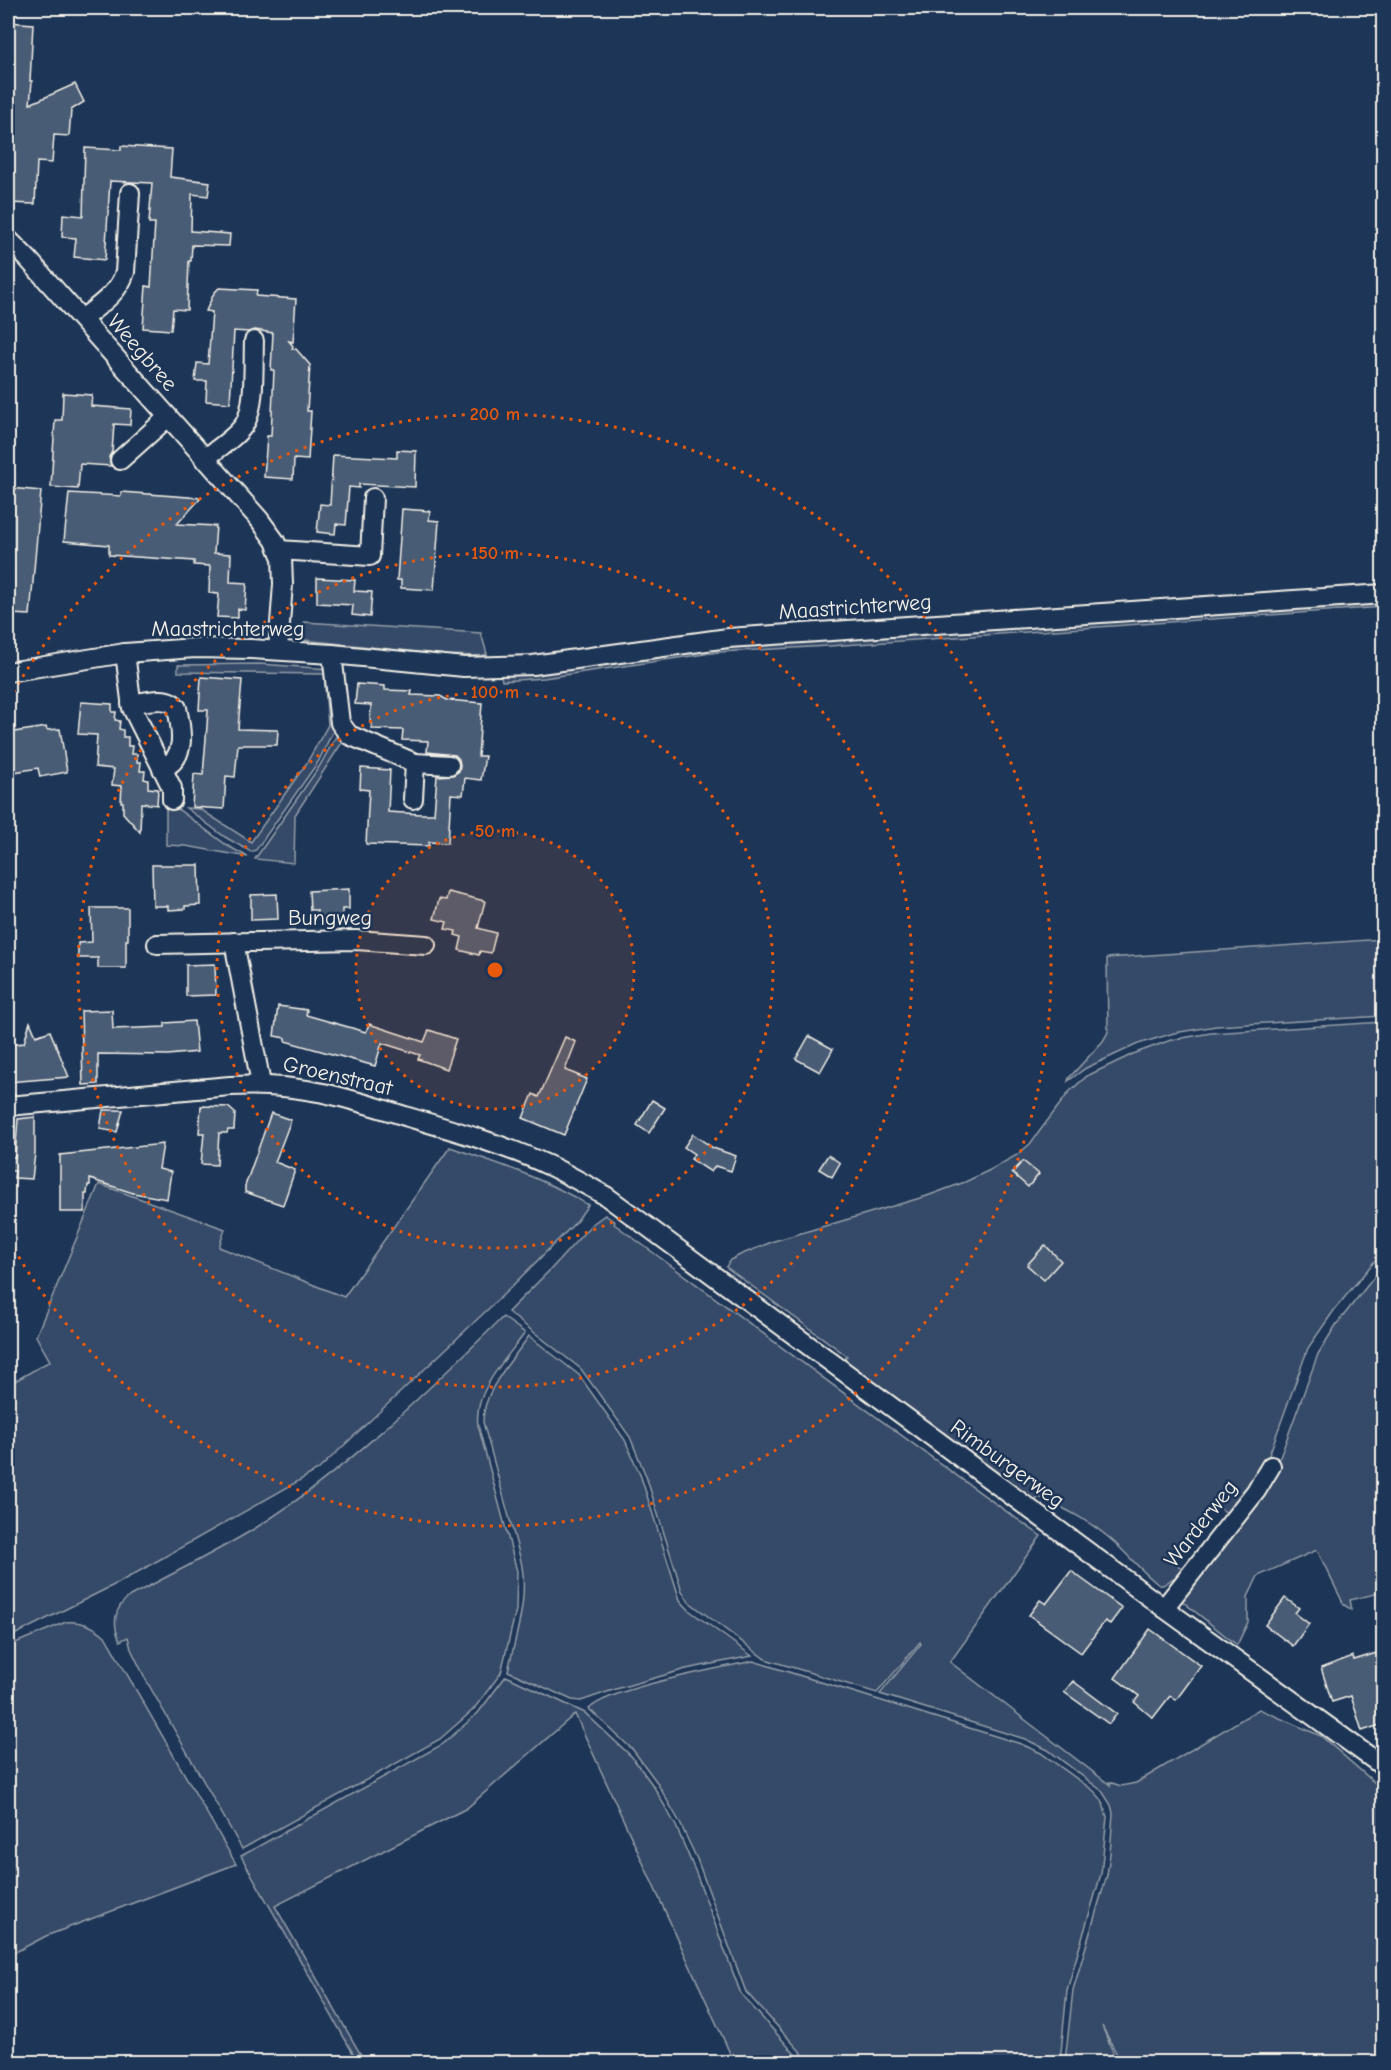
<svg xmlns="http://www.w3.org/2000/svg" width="1391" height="2070" viewBox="0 0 1391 2070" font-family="'Comic Neue',sans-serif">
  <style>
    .green { fill: #354a67; stroke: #949ea8; stroke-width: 1.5 }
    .building { fill: #485b74; stroke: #f4f1e8; stroke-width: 1.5 }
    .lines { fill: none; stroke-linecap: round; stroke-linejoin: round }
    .minor-casing { stroke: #f4f1e8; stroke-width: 22 }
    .minor { stroke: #1d3557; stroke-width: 18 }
    .ring { fill: none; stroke: #e8590c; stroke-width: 3; stroke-dasharray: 3 6 }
    .labels { text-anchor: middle; stroke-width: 5; stroke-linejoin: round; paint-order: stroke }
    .street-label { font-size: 22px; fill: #f4f1e8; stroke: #1d3557 }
    .centre { fill: #e8590c; stroke: #1d3557; stroke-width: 3 }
    .ring-label { font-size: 18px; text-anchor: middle; font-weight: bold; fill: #e8590c; stroke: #1d3557; stroke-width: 5; stroke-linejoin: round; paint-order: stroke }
  </style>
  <rect width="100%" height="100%" fill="#1d3557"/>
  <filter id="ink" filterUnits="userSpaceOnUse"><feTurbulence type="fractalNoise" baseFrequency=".0167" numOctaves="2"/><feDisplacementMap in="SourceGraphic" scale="12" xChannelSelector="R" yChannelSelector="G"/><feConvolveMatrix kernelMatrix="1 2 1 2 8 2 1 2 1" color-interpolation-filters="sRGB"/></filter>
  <g filter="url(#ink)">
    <g class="green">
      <path d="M 1383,602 L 1383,607 L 829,646 L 718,652 L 544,678 L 502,681 L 501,675 C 579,670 656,656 734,647 Z"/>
      <polygon points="304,622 481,633 487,654 481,656 447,655 304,640"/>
      <polygon points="260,664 329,669 335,727 318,762 256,850 251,852 225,837 186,808 200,809 251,842 306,764 328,725 324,674 178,672 178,665"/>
      <polygon points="338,733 343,741 295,815 294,863 255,859 319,767"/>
      <polygon points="166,805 179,810 228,846 248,857 186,846 166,845"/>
      <polygon points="1383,939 1383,1016 1216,1026 1174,1033 1138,1044 1086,1068 1068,1081 1069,1078 1103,1041 1108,1032 1107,958"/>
      <path d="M 1383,1022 L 1383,1251 L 1335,1309 L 1308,1348 L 1268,1458 L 1230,1515 L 1214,1504 L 1169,1558 L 1184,1571 L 1163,1585 L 1159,1585 C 1142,1572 1130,1557 1115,1543 C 1092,1522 1066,1509 1039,1497 L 1035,1501 L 844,1360 L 847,1356 L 726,1267 L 730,1260 L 740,1255 L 774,1241 L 927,1196 L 965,1182 L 990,1170 L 1017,1155 L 1030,1144 L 1069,1092 L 1087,1076 L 1133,1054 L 1171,1040 L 1211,1033 Z"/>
      <path d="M 450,1147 C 497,1163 546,1179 588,1205 L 576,1222 L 504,1294 L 318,1470 L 120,1582 L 8,1638 L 8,1385 L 50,1361 L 36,1336 L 99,1184 L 225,1229 L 219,1247 L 344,1297 Z"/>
      <path d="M 605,1215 L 615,1222 L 614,1224 C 757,1328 897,1434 1041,1536 L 950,1662 L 1110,1785 L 1109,1782 L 1121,1786 L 1136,1783 L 1259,1709 L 1321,1736 L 1383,1790 L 1383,2062 L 1121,2062 L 1102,2026 L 1117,2062 L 1065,2062 L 1073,1990 L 1107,1875 L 1110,1854 L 1113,1813 L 1111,1805 L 1102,1791 L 1048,1750 L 1025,1739 L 880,1694 L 921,1644 L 920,1642 L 877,1693 L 765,1659 L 689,1602 L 682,1591 L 646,1476 L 630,1437 L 581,1369 L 508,1312 L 552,1268 L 591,1225 Z"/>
      <polygon points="1383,1266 1383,1592 1350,1600 1352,1610 1344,1605 1317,1550 1258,1576 1248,1597 1248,1622 1237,1645 1182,1601 1234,1533 1272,1479 1318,1354 1336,1325"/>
      <path d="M 503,1317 L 525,1333 C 506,1359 473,1392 478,1425 L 517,1571 L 516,1610 L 501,1673 L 473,1710 L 440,1739 L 242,1849 L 146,1680 L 131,1649 L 128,1637 L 120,1641 C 112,1624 114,1607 130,1596 C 172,1574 214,1553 254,1529 C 346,1471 426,1392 503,1317 Z"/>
      <path d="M 529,1336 L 579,1375 L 625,1440 L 641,1477 L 680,1600 L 690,1611 L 752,1656 L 686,1669 L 616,1689 L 581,1701 L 572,1700 L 508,1671 C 516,1634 530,1595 520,1557 L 483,1422 C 483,1390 511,1362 529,1336 Z"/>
      <path d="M 66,1622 C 81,1621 94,1626 105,1636 L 236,1864 L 46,1936 L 8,1956 L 8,1646 Z"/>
      <path d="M 753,1661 L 1021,1744 L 1041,1753 L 1094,1791 L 1102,1800 L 1107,1817 L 1101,1874 L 1067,1990 L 1060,2062 L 810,2062 L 746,1992 L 697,1859 L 679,1821 L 656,1781 L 633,1750 L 589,1709 C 609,1688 721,1668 753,1661 Z"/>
      <polygon points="506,1676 585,1713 632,1757 654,1787 676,1826 696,1873 741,1994 802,2062 734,2062 575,1714 467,1808 275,1906 365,2062 358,2062 241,1856 443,1744 478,1713"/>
    </g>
    <g class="building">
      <polygon points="8,22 33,24 30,81 32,81 30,104 75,84 84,102 71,110 69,136 54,135 52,163 37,162 35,204 8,203 9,98 8,98"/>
      <polygon points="121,146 172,149 170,177 210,182 208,196 192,194 191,231 230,234 229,246 192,245 191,261 189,261 187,310 173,309 171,330 143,328 146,286 151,287 155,223 149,223 152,183 110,181 105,260 74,257 76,238 62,237 63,214 83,216 85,148 121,150"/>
      <polygon points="219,288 257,290 256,296 296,299 293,342 289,341 293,346 292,349 296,349 310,365 307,411 311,411 308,460 294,459 293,479 264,477 267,436 271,436 274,370 271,370 273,333 255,330 248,332 234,331 230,403 206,401 207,381 195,381 197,363 208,364 212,312 206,311 214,293"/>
      <polygon points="63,393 92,395 91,406 131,409 130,425 114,424 112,452 109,457 111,466 80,464 78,489 51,487 55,420 62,420"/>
      <polygon points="397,450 416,451 415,487 359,484 359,488 349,487 346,525 336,524 335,534 317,532 320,504 330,505 333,455 397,458"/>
      <polygon points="10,488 41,491 30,615 11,614 13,574 8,573"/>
      <polygon points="121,492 201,498 177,524 216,526 214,553 231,554 230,582 247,583 245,610 238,609 238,618 217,617 219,594 209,593 210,566 194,565 194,561 109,555 109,545 64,541 69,493 121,496"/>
      <polygon points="402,509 430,511 429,520 439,521 434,590 401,588 401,580 397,580"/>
      <polygon points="317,578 355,580 354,591 372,592 370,617 352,615 353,605 317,603"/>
      <polygon points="201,677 242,680 238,729 278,730 277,745 238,745 235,777 226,776 224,809 192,807 194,774 203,775 207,726 208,710 199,710"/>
      <polygon points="357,684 385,686 385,690 412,691 411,695 440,696 447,700 482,703 478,756 485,756 481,780 465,778 463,795 451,794 448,843 429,842 429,846 366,844 369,790 360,789 361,768 390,770 388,812 421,814 434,814 437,776 453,775 459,771 460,765 459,759 455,755 427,752 428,741 402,740 403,730 372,729 372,723 370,723 371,705 355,704"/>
      <polygon points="81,702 112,704 112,712 116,712 115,720 120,721 119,729 123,730 123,737 128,737 128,746 132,746 131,754 137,754 137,762 141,762 140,771 145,771 144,779 148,780 148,788 158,789 157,805 141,803 140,832 123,813 123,802 121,802 122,786 112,785 114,769 95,767 97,735 78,734"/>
      <polygon points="46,727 47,730 60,729 67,772 40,777 38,768 8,773 8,733"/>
      <polygon points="152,865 199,865 200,905 185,906 185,909 168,910 168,906 153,906"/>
      <polygon points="349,889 349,909 342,909 342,918 317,918 317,910 310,910 309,891"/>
      <polygon points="448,892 485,901 478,928 496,933 491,953 480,951 479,955 459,950 462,937 455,935 456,931 445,929 447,922 434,919 439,899 446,900"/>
      <polygon points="277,894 278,919 251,920 251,895"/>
      <polygon points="91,908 128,908 128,940 126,940 126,968 98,968 98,958 78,958 78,943 92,942"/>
      <polygon points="215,964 216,995 186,996 186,965"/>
      <polygon points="278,1006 307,1010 306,1015 366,1032 369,1024 424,1042 429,1030 456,1039 446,1069 418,1059 420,1055 382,1043 375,1066 285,1041 285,1038 274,1036"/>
      <polygon points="112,1010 113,1029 165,1027 165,1023 194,1021 197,1052 168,1055 98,1054 98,1084 83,1085 81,1011"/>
      <polygon points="30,1022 36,1036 50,1031 69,1077 8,1082 8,1045 24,1043"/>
      <polygon points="809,1036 833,1049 820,1072 796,1059"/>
      <polygon points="565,1037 576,1042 565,1070 587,1079 564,1135 523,1118 533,1094 539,1097"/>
      <polygon points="652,1100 665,1108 649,1133 637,1125"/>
      <polygon points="201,1106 228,1107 235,1113 234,1130 228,1130 227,1133 219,1133 217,1165 201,1164 204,1133 199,1133"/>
      <polygon points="103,1110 123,1110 117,1132 100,1129"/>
      <polygon points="271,1113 291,1120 275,1162 295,1170 283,1205 245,1192 245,1186"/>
      <polygon points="35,1117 35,1153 32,1179 14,1178 15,1171 8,1171 8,1157 15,1157 18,1119"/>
      <polygon points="693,1134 713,1148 736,1156 731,1171 715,1166 711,1172 691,1159 694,1154 684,1147"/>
      <polygon points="163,1144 159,1169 171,1172 167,1199 133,1193 90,1179 90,1185 88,1185 87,1194 85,1194 85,1212 60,1212 60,1155"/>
      <polygon points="828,1155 840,1163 832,1177 819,1169"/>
      <polygon points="1023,1161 1039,1174 1028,1187 1012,1173"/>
      <polygon points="1045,1245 1061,1261 1044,1280 1027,1265"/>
      <polygon points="1071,1571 1122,1608 1110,1624 1105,1621 1081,1653 1029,1615 1040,1600 1046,1604"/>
      <polygon points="1285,1598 1299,1608 1295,1613 1309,1624 1293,1646 1265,1625"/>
      <polygon points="1150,1629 1201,1666 1176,1700 1170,1696 1153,1718 1134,1702 1139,1696 1115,1678"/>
      <polygon points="1383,1651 1383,1724 1362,1731 1351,1696 1332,1702 1321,1668 1353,1656 1354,1660"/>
      <polygon points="1073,1681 1117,1714 1109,1724 1064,1692"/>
    </g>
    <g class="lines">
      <g class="minor-casing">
        <g id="minor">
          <polyline points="8,239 28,259 259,519 275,541 282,558 283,584 278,650"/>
          <path d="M 82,319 C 98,306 119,293 125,272 L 130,193"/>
          <path d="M 204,459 C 217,449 234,439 244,425 C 256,407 253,364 254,341"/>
          <polyline points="120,460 168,417"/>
          <polyline points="279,550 370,556 373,498"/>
          <polyline points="125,653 132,708 172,788 172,800"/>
          <polyline points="332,654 340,723 349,735 415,763 449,765"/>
          <polyline points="8,672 125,653 195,648 251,649 332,654 464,667 533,665 728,638 1384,594"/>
          <path d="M 131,704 C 144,702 169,694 177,708 C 182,731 187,758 162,769"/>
          <polyline points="413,799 415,763"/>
          <polyline points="234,942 261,1084"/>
          <polyline points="157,944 356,940 426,945"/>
          <path d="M 8,1106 L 230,1086 C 297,1082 346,1097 408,1117 C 456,1131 505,1145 550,1166 C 569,1175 588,1186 606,1196 L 1164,1608 L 1384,1767"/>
          <polyline points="1164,1608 1256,1491 1271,1466"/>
        </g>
      </g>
      <use href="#minor" class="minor"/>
    </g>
  </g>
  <circle cx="495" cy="970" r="139" fill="#e8590c" fill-opacity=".12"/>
  <g class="ring">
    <circle cx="495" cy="970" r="139"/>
    <circle cx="495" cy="970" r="278"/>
    <circle cx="495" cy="970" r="417"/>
    <path d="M9 700A556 556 0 1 1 9 1240"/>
  </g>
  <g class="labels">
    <g class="street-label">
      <text transform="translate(143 352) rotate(49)" y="8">Weegbree</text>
      <text transform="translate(855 606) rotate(-4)" y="8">Maastrichterweg</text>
      <text x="228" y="636">Maastrichterweg</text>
      <text x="330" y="925">Bungweg</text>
      <text transform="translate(338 1075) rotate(13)" y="8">Groenstraat</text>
      <text transform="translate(1008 1463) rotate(36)" y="8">Rimburgerweg</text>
      <text transform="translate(1200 1523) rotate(-52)" y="8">Warderweg</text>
    </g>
  </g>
  <circle cx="495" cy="970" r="9" class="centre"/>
  <g class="ring-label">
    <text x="495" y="420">200 m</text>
    <text x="495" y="559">150 m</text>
    <text x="495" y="698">100 m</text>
    <text x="495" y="837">50 m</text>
  </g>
  <rect width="1391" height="2070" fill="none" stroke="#1d3557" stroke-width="30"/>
  <rect x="15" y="15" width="1361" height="2040" fill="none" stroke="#f4f1e8" stroke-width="2" filter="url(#ink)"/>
</svg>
